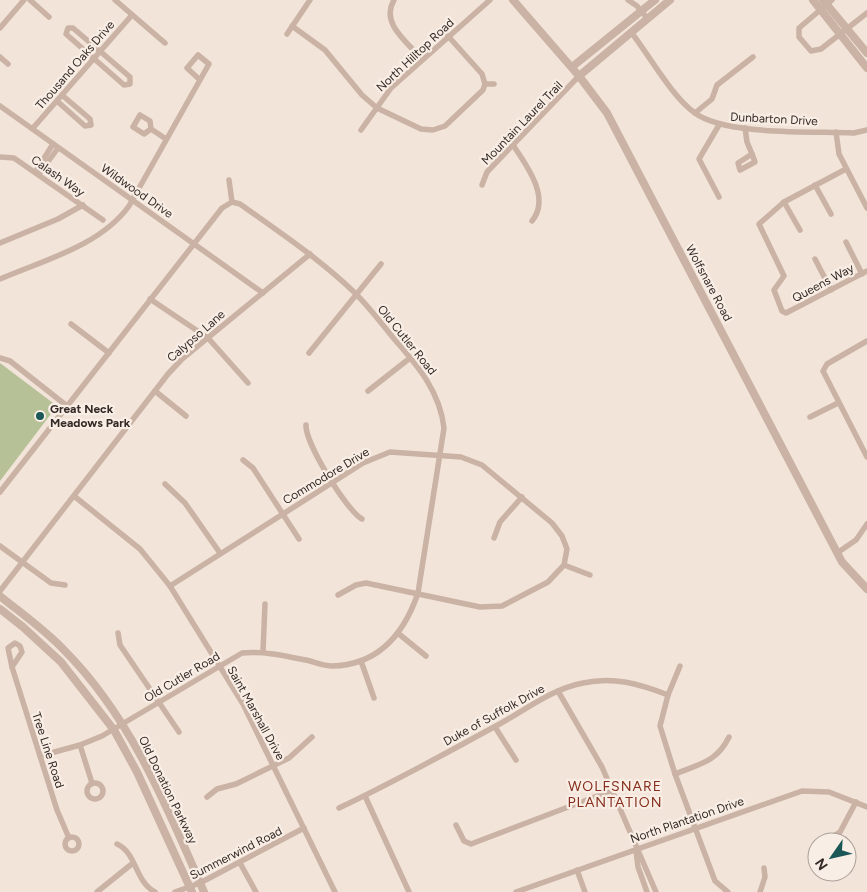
<svg xmlns="http://www.w3.org/2000/svg" width="867" height="892" viewBox="0 0 867 892" font-family="Figtree,sans-serif">
  <style>
    .green { fill: #b7c198 }
    .lines { fill: none; stroke-linecap: round; stroke-linejoin: round }
    .minor { stroke: #cab2a4; stroke-width: 5.5 }
    .tertiary { stroke: #cab2a4; stroke-width: 8 }
    .poi-dot { fill: #1b5756; stroke: #f9eee5; stroke-width: 2 }
    .labels { text-anchor: middle; stroke-width: 4.5; stroke-linejoin: round; paint-order: stroke }
    .street-label { font-size: 12px; fill: #352a26; stroke: #f9eee5 }
    .poi-label { font-size: 12px; font-weight: bold; fill: #352a26; stroke: #f9eee5; text-anchor: start }
    .neighbourhood-label { font-size: 14px; letter-spacing: 1px; fill: #862e1d; stroke: #f9eee5 }
  </style>
  <rect width="100%" height="100%" fill="#f2e4d9"/>
  <polygon class="green" points="0,363 57,406 0,481"/>
  <g class="lines">
    <g class="minor">
      <polyline points="30,0 49,17"/>
      <polyline points="115,0 165,43"/>
      <path d="M 394,0 C 380,23 407,42 422,59"/>
      <polyline points="628,0 637,6 647,18"/>
      <polyline points="832,0 799,28 799,37 811,51 821,49 867,13"/>
      <polyline points="292,26 325,50 362,95 377,108 421,129 433,130 445,126 483,90 485,84 482,74 448,36"/>
      <polyline points="0,28 24,0"/>
      <polygon points="68,28 73,28 130,77 130,84 124,85 66,34"/>
      <path d="M 631,32 C 649,55 672,97 695,113 C 726,136 814,131 854,133 L 867,130"/>
      <polyline points="287,34 310,0"/>
      <polyline points="0,57 8,64"/>
      <polyline points="485,84 494,84"/>
      <polyline points="57,101 85,126 91,125 90,119 62,95"/>
      <polyline points="0,106 263,293"/>
      <polyline points="695,113 712,99 717,85 753,57"/>
      <polyline points="719,125 699,159 719,197"/>
      <polyline points="33,128 132,15"/>
      <polyline points="745,128 747,142 752,154"/>
      <polyline points="151,129 144,134 133,127 140,115 150,121 151,129 166,139"/>
      <polyline points="361,130 391,88 490,0"/>
      <polyline points="836,132 839,154 867,208"/>
      <path d="M 513,145 C 527,166 551,198 532,221"/>
      <polygon points="752,154 755,162 740,170 738,163"/>
      <polyline points="0,157 14,158 103,220"/>
      <polyline points="846,169 784,202 759,224 784,276 774,290 782,311 786,313 867,271"/>
      <polyline points="36,171 53,144"/>
      <polyline points="39,174 58,148"/>
      <polyline points="229,180 232,202"/>
      <polyline points="482,185 487,172 579,76"/>
      <polyline points="815,185 831,214"/>
      <polyline points="784,202 800,230"/>
      <polyline points="846,242 862,274"/>
      <polyline points="0,243 58,219 83,205"/>
      <polyline points="815,259 831,290"/>
      <path d="M 0,279 C 44,260 100,246 129,206 L 209,64 L 198,55 L 187,68 L 200,80"/>
      <polyline points="150,299 208,338 248,383"/>
      <polyline points="71,324 109,353"/>
      <polyline points="867,341 827,364 823,371 867,457"/>
      <polyline points="309,353 381,264"/>
      <polyline points="0,358 10,361 67,406"/>
      <polyline points="155,391 186,416"/>
      <polyline points="368,391 410,358"/>
      <polyline points="810,417 838,403"/>
      <path d="M 306,425 C 305,443 347,511 362,519"/>
      <polyline points="243,460 253,468 299,539"/>
      <polyline points="165,484 185,503 220,553"/>
      <path d="M 0,492 L 222,208 L 232,202 L 240,204 C 279,232 320,259 355,293 C 369,307 382,324 395,340 C 418,366 440,392 444,428 L 418,593 C 404,634 379,665 332,666 C 325,666 317,663 310,661 C 286,656 266,651 242,653 L 102,736 L 80,745 L 40,756"/>
      <polyline points="74,496 140,549 170,586 243,704 335,892"/>
      <polyline points="494,538 500,522 522,497"/>
      <polyline points="0,546 51,583 65,585"/>
      <polyline points="837,553 856,540 867,524"/>
      <polyline points="564,565 590,575"/>
      <polyline points="170,586 363,463 390,452 461,457 482,465 552,523 562,536 567,549 564,565 548,582 502,606 480,607 366,583 356,585 338,595"/>
      <polyline points="0,591 168,374 182,359 310,254"/>
      <polyline points="118,633 120,645 179,732"/>
      <polyline points="399,634 426,656"/>
      <polygon points="15,643 20,646 22,652 12,667 8,648"/>
      <polyline points="263,651 265,604"/>
      <polyline points="361,661 374,698"/>
      <polyline points="680,666 668,695 660,726 675,774 715,881 728,892"/>
      <polyline points="12,667 57,810 69,838"/>
      <polyline points="558,691 602,767 656,892"/>
      <polyline points="495,727 516,760"/>
      <polyline points="80,745 92,783"/>
      <path d="M 675,774 C 699,764 717,762 729,737"/>
      <circle cx="95" cy="791" r="8"/>
      <polyline points="365,796 409,892"/>
      <polyline points="207,797 217,789 236,784 289,758 312,737"/>
      <path d="M 339,808 C 392,783 443,755 494,727 C 523,712 551,689 583,683 C 613,676 640,684 668,695"/>
      <polyline points="456,825 464,841 471,844 613,790"/>
      <circle cx="72" cy="844" r="7"/>
      <polyline points="832,837 840,832 856,802"/>
      <path d="M 117,844 C 137,853 135,882 155,892"/>
      <polyline points="636,851 638,867 647,892"/>
      <polyline points="240,863 256,892"/>
      <polyline points="577,870 585,892"/>
      <polyline points="97,892 133,863"/>
      <polyline points="175,892 200,883 304,828"/>
      <polyline points="516,892 802,791 829,792 867,807"/>
      <polyline points="760,892 765,877 764,868"/>
    </g>
    <g class="tertiary">
      <polyline points="513,0 579,76 607,113 842,562 867,589"/>
      <polyline points="813,0 867,68"/>
      <polyline points="823,0 867,53"/>
      <polyline points="572,67 655,0"/>
      <polyline points="579,76 670,0"/>
      <path d="M 0,596 C 21,613 45,630 64,650 C 131,717 167,807 204,892"/>
      <polyline points="0,609 23,627 61,662 114,730 137,772 192,892"/>
    </g>
  </g>
  <circle class="poi-dot" cx="40" cy="416" r="5"/>
  <g class="labels">
    <g class="street-label">
      <text transform="translate(415 55) rotate(-43)" y="4">North Hilltop Road</text>
      <text transform="translate(75 65) rotate(-49)" y="4">Thousand Oaks Drive</text>
      <text transform="translate(774 119) rotate(3)" y="4">Dunbarton Drive</text>
      <text transform="translate(522 123) rotate(-46)" y="4">Mountain Laurel Trail</text>
      <text transform="translate(58 176) rotate(35)" y="4">Calash Way</text>
      <text transform="translate(137 191) rotate(35)" y="4">Wildwood Drive</text>
      <text transform="translate(709 283) rotate(62)" y="4">Wolfsnare Road</text>
      <text transform="translate(823 283) rotate(-28)" y="4">Queens Way</text>
      <text transform="translate(196 336) rotate(-41)" y="4">Calypso Lane</text>
      <text transform="translate(407 340) rotate(51)" y="4">Old Cutler Road</text>
      <text transform="translate(326 476) rotate(-31)" y="4">Commodore Drive</text>
      <text transform="translate(182 677) rotate(-31)" y="4">Old Cutler Road</text>
      <text transform="translate(256 713) rotate(61)" y="4">Saint Marshall Drive</text>
      <text transform="translate(494 715) rotate(-29)" y="4">Duke of Suffolk Drive</text>
      <text transform="translate(48 750) rotate(72)" y="4">Tree Line Road</text>
      <text transform="translate(168 790) rotate(64)" y="4">Old Donation Parkway</text>
      <text transform="translate(687 820) rotate(-19)" y="4">North Plantation Drive</text>
      <text transform="translate(236 853) rotate(-27)" y="4">Summerwind Road</text>
    </g>
    <g class="poi-label">
      <text x="50" y="413">Great Neck<tspan x="50" dy="14">Meadows Park</tspan></text>
    </g>
    <g class="neighbourhood-label">
      <text x="615" y="791">WOLFSNARE<tspan x="615" dy="16">PLANTATION</tspan></text>
    </g>
  </g>
  <g transform="translate(832 857) rotate(236)"><circle r="24" fill="#f9eee5" stroke="#aba099"/>
  <path d="M0-4L9 19L0 12L-9 19Z" fill="#1b5756"/>
  <text y="-8" font-size="14" font-weight="bold" text-anchor="middle" fill="#352a26">N</text>
  </g>
</svg>
